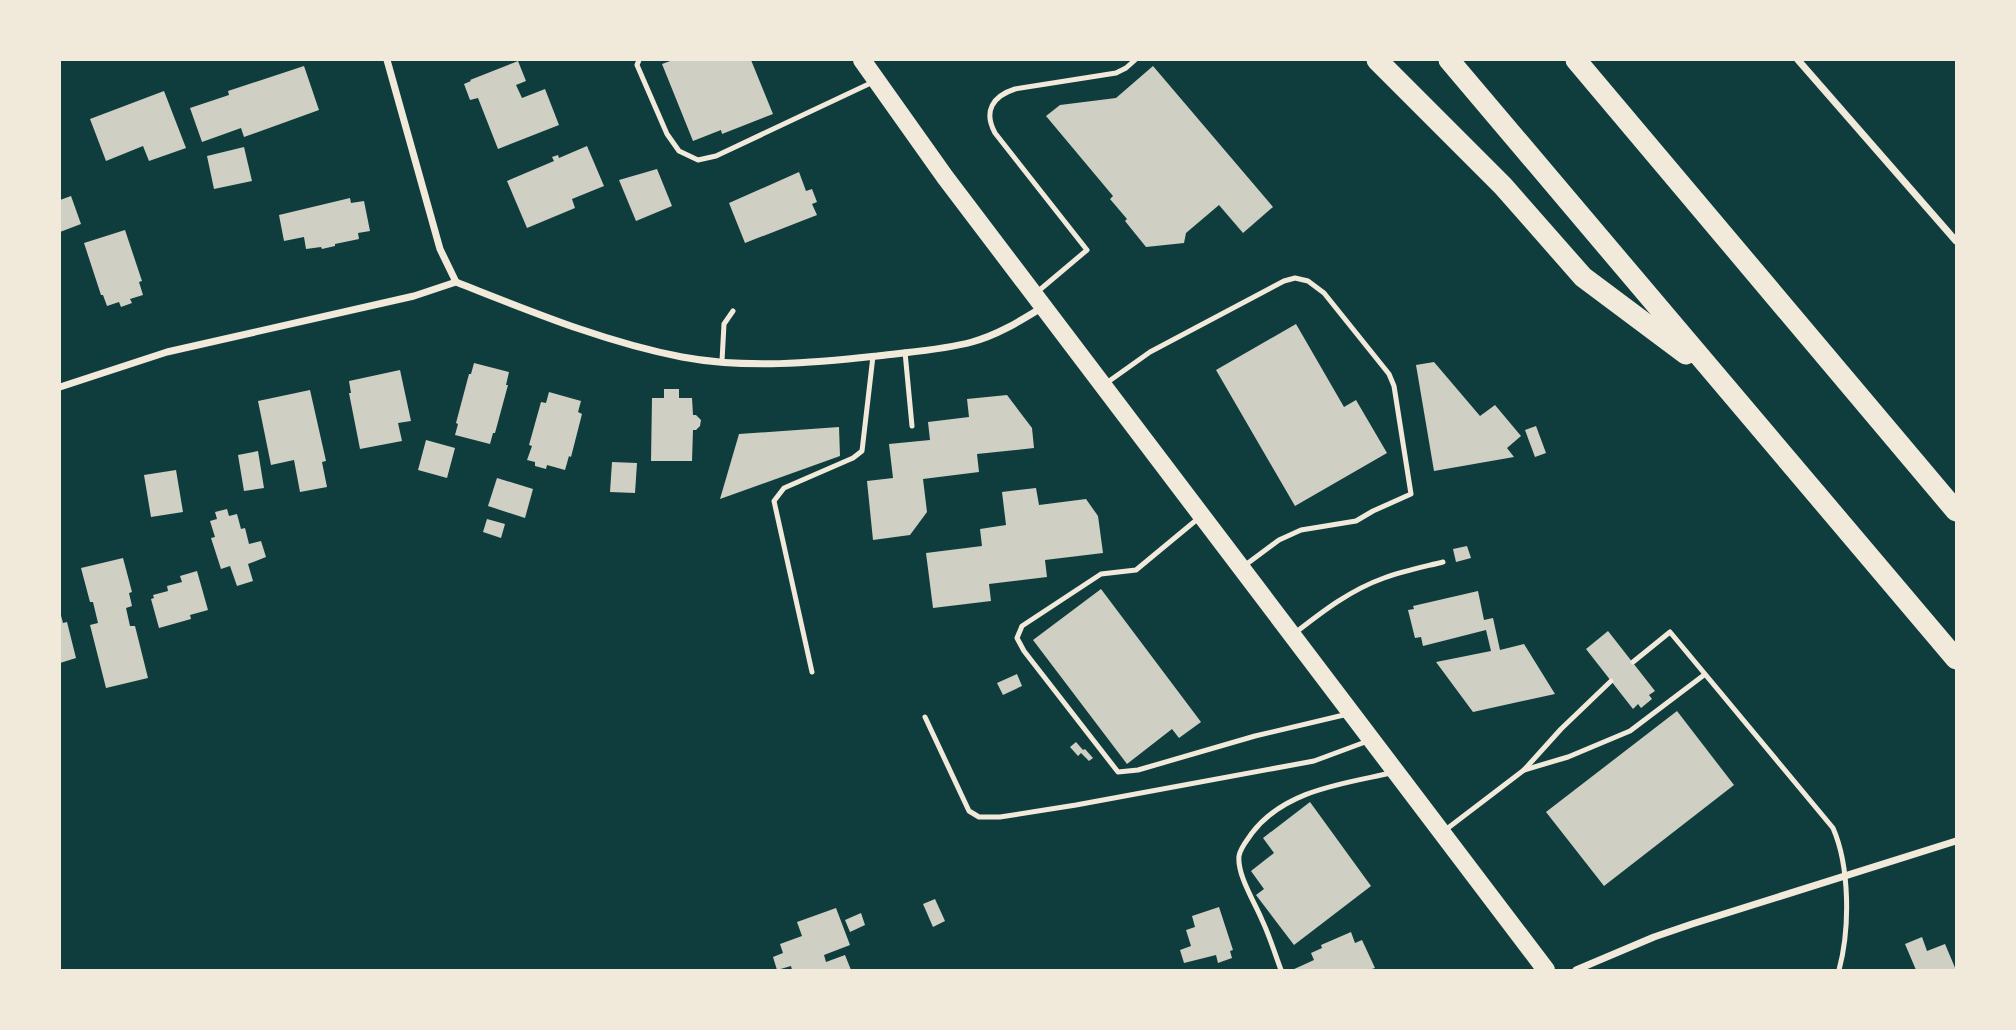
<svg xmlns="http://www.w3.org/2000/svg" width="2016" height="1030" viewBox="0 0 2016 1030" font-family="'Noto Serif',serif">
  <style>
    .building { fill: #cfcfc3 }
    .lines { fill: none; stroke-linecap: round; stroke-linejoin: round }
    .service { stroke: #f1e9da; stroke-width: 5 }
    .minor { stroke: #f1e9da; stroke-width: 7 }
    .primary { stroke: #f1e9da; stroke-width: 18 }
    .motorway { stroke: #f1e9da; stroke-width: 21 }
  </style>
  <rect width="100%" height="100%" fill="#0f3d3e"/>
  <g class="building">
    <polygon points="673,60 751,60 773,114 722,134 721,130 693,141 662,64"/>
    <polygon points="518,61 526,81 516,85 522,98 545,89 559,125 498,149 478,98 470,100 464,84 471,81 470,80"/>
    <polygon points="304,66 319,110 244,137 241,128 202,142 190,108 229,95 228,91"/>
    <polygon points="1153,66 1273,207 1243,233 1219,205 1186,233 1184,243 1146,247 1125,221 1127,219 1110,199 1113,196 1046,116 1060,105 1116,98"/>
    <polygon points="164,91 186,148 149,161 143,146 106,161 90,119"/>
    <polygon points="587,146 604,186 572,199 575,208 527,228 507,181 554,161 552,157 558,155 559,158"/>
    <polygon points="244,147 252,181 214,189 207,156"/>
    <polygon points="657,169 672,206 636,221 619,180"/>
    <polygon points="799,172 806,191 812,189 817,202 812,204 817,215 745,243 729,203"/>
    <polygon points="71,196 81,224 60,232 60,200"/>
    <polygon points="350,198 351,203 364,201 370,231 358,233 359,239 335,244 335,246 322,249 321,247 306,249 304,237 284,241 279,215"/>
    <polygon points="125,230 142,281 139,282 143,295 130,299 132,303 121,307 119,302 107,306 103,295 101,295 84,243"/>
    <polygon points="1296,324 1344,407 1356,400 1387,453 1295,506 1216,370"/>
    <polygon points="1434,362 1480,416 1495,405 1521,436 1507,448 1514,457 1434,471 1416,365"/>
    <polygon points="474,363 509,372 506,385 508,385 495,433 493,433 490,444 455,435 458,424 456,423 469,374 471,374"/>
    <polygon points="400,370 411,421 398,423 402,441 360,449 349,393 351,393 349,381"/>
    <polygon points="664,389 679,389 679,398 692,398 693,415 696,415 701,420 700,426 696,430 693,430 692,461 651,461 652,398 664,398"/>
    <polygon points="310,390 326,461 322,462 327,487 300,492 294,460 271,465 258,401"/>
    <polygon points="549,392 581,401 578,412 582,414 571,457 569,456 565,470 547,465 546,469 535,466 535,462 527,460 532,446 529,445 541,402 546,403"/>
    <polygon points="1007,395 1032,428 1034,448 977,454 979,472 923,479 927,512 910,535 873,540 867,481 893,478 889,444 930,440 928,422 969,417 967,399"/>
    <polygon points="1536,426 1546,453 1535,457 1525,430"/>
    <polygon points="839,427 840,456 720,499 739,434"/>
    <polygon points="426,440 455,448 447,478 418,470"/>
    <polygon points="258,451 264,488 244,491 238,455"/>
    <polygon points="612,462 637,463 635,493 610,492"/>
    <polygon points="176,470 183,512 151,517 144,475"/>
    <polygon points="497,478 533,489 525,518 488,506"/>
    <polygon points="1036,488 1039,505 1086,499 1098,516 1103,553 1045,560 1047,577 989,584 991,601 933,608 926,553 982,546 980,529 1006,525 1002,492"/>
    <polygon points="227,509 229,516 237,514 241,529 245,528 249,544 261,541 266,557 248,564 253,581 237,586 230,566 221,569 211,538 215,537 210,521 217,519 215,512"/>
    <polygon points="487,519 505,524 501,538 483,532"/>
    <polygon points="1467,546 1471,558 1456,562 1453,549"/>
    <polygon points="123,558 132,592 129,593 132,606 126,608 130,626 135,626 148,678 106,688 90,625 98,623 93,602 90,602 81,568"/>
    <polygon points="197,571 208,610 190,615 191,619 159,628 151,599 154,598 153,595 168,591 167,586 182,582 180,576"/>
    <polygon points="1101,589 1201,722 1179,738 1172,729 1127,764 1033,640"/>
    <polygon points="1478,591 1484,620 1493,618 1500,650 1524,644 1555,694 1473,712 1436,662 1491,651 1486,630 1423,646 1421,637 1415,638 1408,610 1414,609 1413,606"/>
    <polygon points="60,612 63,623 67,622 76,658 60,663"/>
    <polygon points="1608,631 1655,691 1649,695 1652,699 1641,708 1638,704 1633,709 1586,649"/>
    <polygon points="1017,674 1022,686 1003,695 997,683"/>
    <polygon points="1677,711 1734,785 1604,886 1546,812"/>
    <polygon points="1076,742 1083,750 1085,749 1093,758 1089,761 1081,753 1078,756 1070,747"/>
    <polygon points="1310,802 1371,886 1294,945 1256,895 1264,889 1251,871 1274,853 1263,838"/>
    <polygon points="935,899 945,921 933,927 923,904"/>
    <polygon points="1219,907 1233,950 1230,951 1232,958 1218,963 1216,955 1184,963 1180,950 1191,946 1186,930 1195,927 1192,916"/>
    <polygon points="836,908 850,945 824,955 826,962 845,955 851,970 792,970 791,966 777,970 773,957 783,953 780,944 802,936 797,922"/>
    <polygon points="861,913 865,925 850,932 845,920"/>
    <polygon points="1351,932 1355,943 1362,940 1375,968 1369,970 1292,970 1314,960 1311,953 1322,948 1321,945"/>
    <polygon points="1922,937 1927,951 1945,944 1956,970 1916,970 1905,944"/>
  </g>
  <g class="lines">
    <g class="service">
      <polyline points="639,60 637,65 667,134 679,151 698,160 716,156 873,82"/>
      <path d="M 1036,293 L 1087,250 L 995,133 C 983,111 993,96 1015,89 L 1116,73 L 1126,68 L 1135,60"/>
      <polyline points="905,352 912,426"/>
      <polyline points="722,361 724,324 733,311"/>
      <polyline points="1105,384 1150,352 1284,281 1295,278 1308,281 1324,293 1389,374 1394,386 1411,494 1373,511 1356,521 1301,530 1279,540 1244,566"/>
      <polyline points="1200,517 1136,570 1101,574 1022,626 1017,638 1024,651 1118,772 1138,770 1255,736 1348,714"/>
      <path d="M 1295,633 C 1322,612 1350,590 1384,578 C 1403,571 1423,567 1443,562"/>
      <path d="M 1633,662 L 1670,632 L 1833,828 C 1850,867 1850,929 1839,970"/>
      <polyline points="812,672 774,501 784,488 853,458 862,451 873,356"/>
      <polyline points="925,717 969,811 979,817 1000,817 1076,805 1314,761 1368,741"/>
      <polyline points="1524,770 1568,757 1630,731 1704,675"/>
      <polyline points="1444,831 1524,770 1561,729 1611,681"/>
      <path d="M 1281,970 C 1275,954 1270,937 1262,920 C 1255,903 1237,875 1239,856 C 1240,848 1248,839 1252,833 C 1285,790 1342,784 1391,773"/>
    </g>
    <g class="minor">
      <path d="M 387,60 L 440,249 L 456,282 C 530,311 604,342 682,357 C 746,369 813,363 877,356 C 907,352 943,350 972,342 C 998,335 1020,321 1043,307"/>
      <polyline points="1798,60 1956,241"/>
      <polyline points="60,387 167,352 414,296 456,282"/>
      <polyline points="1576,970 1654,937 1692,924 1956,841"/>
    </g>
    <polyline class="primary" points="862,60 945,177 1546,970"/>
    <g class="motorway">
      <polyline points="1377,60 1503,186 1583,277 1686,354"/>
      <polyline points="1449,60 1956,659"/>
      <polyline points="1576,60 1956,511"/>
    </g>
  </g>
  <rect width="2016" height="1030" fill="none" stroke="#f1e9da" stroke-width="122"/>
</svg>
